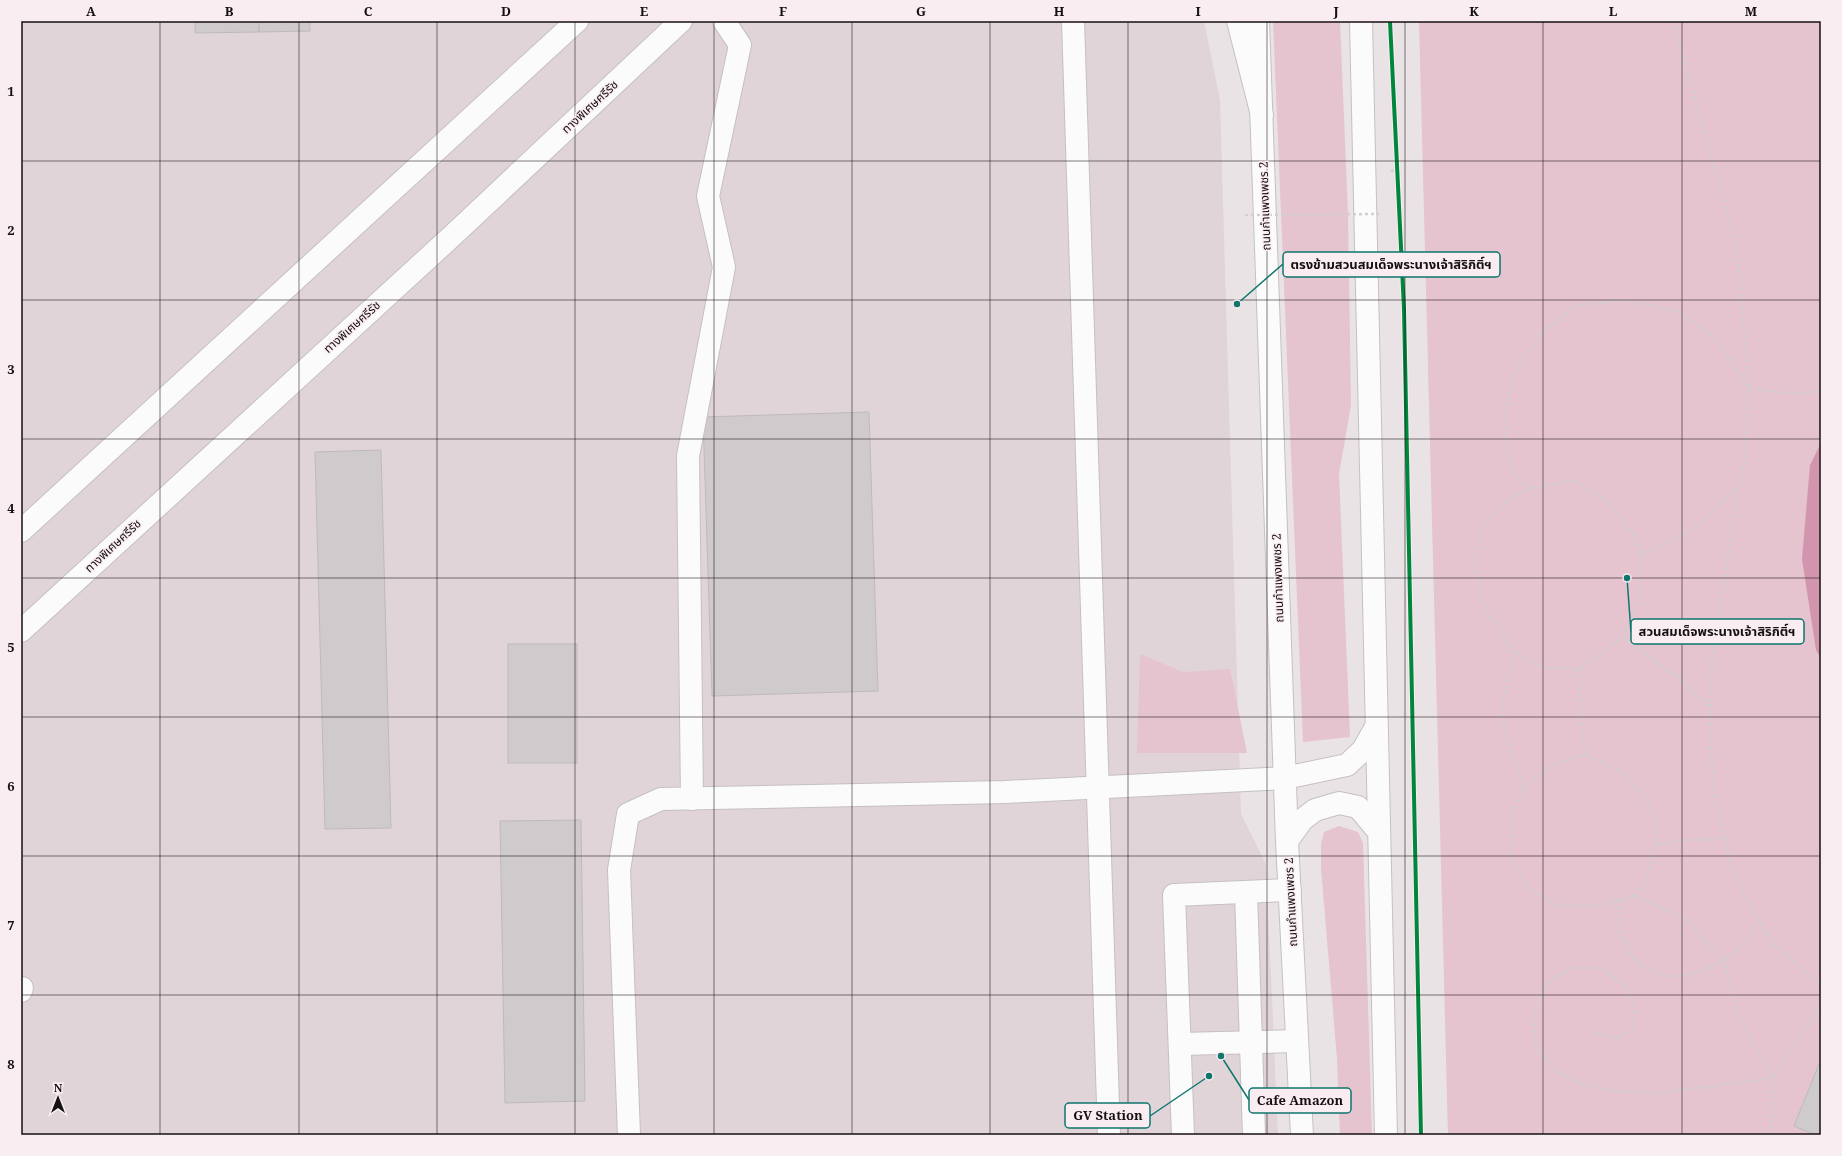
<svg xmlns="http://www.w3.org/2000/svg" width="1842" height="1156" viewBox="0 0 1842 1156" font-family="'Noto Serif','Noto Sans Thai',serif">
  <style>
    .built { fill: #e1d4d9 }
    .green { fill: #e5c3cf }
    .water { fill: #d196ad }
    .building { fill: #cfcacc; stroke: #bebabb }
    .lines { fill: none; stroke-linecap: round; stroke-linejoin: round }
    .minor-casing { stroke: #c5c0c1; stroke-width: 24 }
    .major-casing { stroke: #c5c0c1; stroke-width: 24 }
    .highway-casing { stroke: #c5c0c1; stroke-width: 24 }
    .path { stroke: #d2cfd1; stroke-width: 2.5; stroke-dasharray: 3 3; stroke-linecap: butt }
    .minor { stroke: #fcfbfb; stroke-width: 22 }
    .major { stroke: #fcfbfb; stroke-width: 22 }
    .highway { stroke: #fcfbfb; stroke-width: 22 }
    .path-bridge { stroke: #d2cfd1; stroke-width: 2.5; stroke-dasharray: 3 3; stroke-linecap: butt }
    .cycleway-casing { stroke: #faedf1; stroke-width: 6 }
    .cycleway { stroke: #00873e; stroke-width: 4 }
    .grid { fill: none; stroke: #151012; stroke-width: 1; stroke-opacity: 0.55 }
    .labels { text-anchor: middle; stroke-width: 3; stroke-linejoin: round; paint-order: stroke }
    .street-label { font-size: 12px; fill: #151012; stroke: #faedf1 }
    .leader { fill: none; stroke: #0f766e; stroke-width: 1.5 }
    .callout-dot { fill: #0f766e; stroke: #faedf1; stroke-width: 1.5 }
    .callout { fill: #faedf1; stroke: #0f766e; stroke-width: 1.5 }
    .callout-label { font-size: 13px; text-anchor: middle; font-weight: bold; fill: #151012 }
    .neatline { fill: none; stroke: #151012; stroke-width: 1.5 }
    .grid-label { font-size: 13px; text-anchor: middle; font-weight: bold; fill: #151012 }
  </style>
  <rect width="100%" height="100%" fill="#e9e3e5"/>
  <polygon class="built" points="21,21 1204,21 1220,100 1241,814 1266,864 1278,1135 21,1135"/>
  <g class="green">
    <polygon points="1273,21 1340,21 1348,214 1351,405 1339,474 1350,737 1303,742"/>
    <polygon points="1419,21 1821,21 1821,1135 1448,1135"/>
    <polygon points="1140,654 1183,672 1230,669 1247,753 1137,753"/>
    <polygon points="1339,826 1358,832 1363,843 1372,1135 1340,1135 1337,1059 1321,868 1321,844 1324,832"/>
  </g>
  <polygon class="water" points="1821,443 1821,659 1816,650 1802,559 1810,465"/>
  <g class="building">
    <polygon points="195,21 259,21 259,32 195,33"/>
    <polygon points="259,21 310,21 310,31 259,32"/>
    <polygon points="869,412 878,691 712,696 703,417"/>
    <polygon points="381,450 391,828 325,829 315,452"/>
    <rect x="508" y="644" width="69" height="119"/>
    <polygon points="581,820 585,1101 505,1103 500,821"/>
    <polygon points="1819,1064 1821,1065 1821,1135 1815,1135 1794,1126"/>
  </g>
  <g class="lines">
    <g class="minor-casing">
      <g id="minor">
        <polyline points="1073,21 1109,1135"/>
        <polyline points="692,799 688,456 724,267 708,196 740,45 724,21"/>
        <polyline points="1246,892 1254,1135"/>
        <polyline points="21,991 22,988"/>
        <polyline points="1180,1044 1297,1041"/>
        <polyline points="629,1135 619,870 628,814 661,799 1005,792 1285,778"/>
        <polyline points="1183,1135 1174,895 1290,890"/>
      </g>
    </g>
    <g class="major-casing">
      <g id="major">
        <polyline points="1258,21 1287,841 1302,1135"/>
        <polyline points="1361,21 1386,1135"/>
        <polyline points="1285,778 1347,765 1363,750 1376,727"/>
        <polyline points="1287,841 1302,820 1315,810 1339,803 1358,807 1379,832"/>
      </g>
    </g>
    <g class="highway-casing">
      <g id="highway">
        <polyline points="1238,21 1262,115"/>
        <polyline points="21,531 577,21"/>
        <polyline points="21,631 452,236 681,21"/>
      </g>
    </g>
    <g class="path">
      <polyline points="1673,21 1737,246 1749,388 1745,460 1739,484 1712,657 1710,738 1715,798 1733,874 1772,943 1821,985"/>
      <polyline points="1391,171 1397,170"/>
      <polyline points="1528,489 1512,470 1504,425 1513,375 1541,333 1578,305 1624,300 1677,311 1715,338 1749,388 1794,394 1821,391"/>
      <polyline points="1641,555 1698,526 1739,485"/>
      <polyline points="1622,637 1680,679 1710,707"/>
      <polyline points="1515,653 1545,668 1578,669 1602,654 1622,637 1638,603 1641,555 1633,534 1609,503 1574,480 1528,489 1505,502 1481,529 1475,563 1483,605 1515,653 1501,708 1509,746 1524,787 1511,818 1510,854 1528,888 1559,906 1597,906 1635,896 1686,919 1724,961 1738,1014 1772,1078 1660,1093 1613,1091 1580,1084 1554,1070 1534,1042 1534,1011 1548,983 1570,968 1601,968 1626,986 1634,1005 1634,1029 1617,1038 1594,1032"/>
      <polyline points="1578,669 1580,712 1585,754 1627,774 1654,812 1655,845 1647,876 1635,896"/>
      <polyline points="1524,787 1554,764 1585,754"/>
      <polyline points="1655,845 1687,840 1725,839"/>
      <polyline points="1619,900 1621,937 1636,961 1665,977 1698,973 1724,961 1747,941 1758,919"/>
      <polyline points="1771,1135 1772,1078 1821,1006"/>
    </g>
    <use href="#minor" class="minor"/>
    <use href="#major" class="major"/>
    <use href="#highway" class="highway"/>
    <polyline class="path-bridge" points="1245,215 1379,214"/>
    <g class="cycleway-casing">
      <polyline id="cycleway" points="1390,21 1404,309 1421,1135"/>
    </g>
    <use href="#cycleway" class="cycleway"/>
  </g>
  <path class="grid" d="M 160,21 L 160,1135M 299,21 L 299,1135M 437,21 L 437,1135M 575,21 L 575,1135M 714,21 L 714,1135M 852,21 L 852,1135M 990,21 L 990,1135M 1128,21 L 1128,1135M 1267,21 L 1267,1135M 1405,21 L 1405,1135M 1543,21 L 1543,1135M 1682,21 L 1682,1135M 21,161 L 1821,161M 21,300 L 1821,300M 21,439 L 1821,439M 21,578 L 1821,578M 21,717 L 1821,717M 21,856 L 1821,856M 21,995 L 1821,995"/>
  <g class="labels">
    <g class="street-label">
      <text transform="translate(590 107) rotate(-43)" y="4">ทางพิเศษศรีรัช</text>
      <text transform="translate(1265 206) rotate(-92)" y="4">ถนนกำแพงเพชร 2</text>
      <text transform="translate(352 327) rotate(-42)" y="4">ทางพิเศษศรีรัช</text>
      <text transform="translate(113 546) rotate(-43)" y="4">ทางพิเศษศรีรัช</text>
      <text transform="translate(1278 578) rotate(-92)" y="4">ถนนกำแพงเพชร 2</text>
      <text transform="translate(1291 902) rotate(-93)" y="4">ถนนกำแพงเพชร 2</text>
    </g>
  </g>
  <path class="leader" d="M1237 304L1283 264M1627 578L1631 632M1221 1056L1249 1100M1209 1076L1150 1116"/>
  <g class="callout-dot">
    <circle cx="1237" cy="304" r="4"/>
    <circle cx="1627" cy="578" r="4"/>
    <circle cx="1221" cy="1056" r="4"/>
    <circle cx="1209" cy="1076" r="4"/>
  </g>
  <g class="callout">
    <rect x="1283" y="252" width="217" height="25" rx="4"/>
    <rect x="1631" y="619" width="173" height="25" rx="4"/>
    <rect x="1249" y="1088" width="102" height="25" rx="4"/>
    <rect x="1065" y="1103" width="85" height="25" rx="4"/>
  </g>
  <g class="callout-label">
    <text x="1391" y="269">ตรงข้ามสวนสมเด็จพระนางเจ้าสิริกิติ์ฯ</text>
    <text x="1717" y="636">สวนสมเด็จพระนางเจ้าสิริกิติ์ฯ</text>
    <text x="1300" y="1105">Cafe Amazon</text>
    <text x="1108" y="1120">GV Station</text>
  </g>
  <rect width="1842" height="1156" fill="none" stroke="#faedf1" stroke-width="44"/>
  <g transform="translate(58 1098)" stroke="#faedf1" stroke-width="3" paint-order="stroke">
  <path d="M0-3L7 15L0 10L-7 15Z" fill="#151012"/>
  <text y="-6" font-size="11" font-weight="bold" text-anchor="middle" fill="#151012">N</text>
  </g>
  <rect x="22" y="22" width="1798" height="1112" class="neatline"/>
  <g class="grid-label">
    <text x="91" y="16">A</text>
    <text x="229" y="16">B</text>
    <text x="368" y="16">C</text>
    <text x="506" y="16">D</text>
    <text x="644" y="16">E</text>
    <text x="783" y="16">F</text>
    <text x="921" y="16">G</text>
    <text x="1059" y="16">H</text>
    <text x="1198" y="16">I</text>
    <text x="1336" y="16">J</text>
    <text x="1474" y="16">K</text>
    <text x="1613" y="16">L</text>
    <text x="1751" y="16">M</text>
    <text x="11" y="96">1</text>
    <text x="11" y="235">2</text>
    <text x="11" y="374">3</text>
    <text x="11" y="513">4</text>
    <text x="11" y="652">5</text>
    <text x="11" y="791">6</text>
    <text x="11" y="930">7</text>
    <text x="11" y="1069">8</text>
  </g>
</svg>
